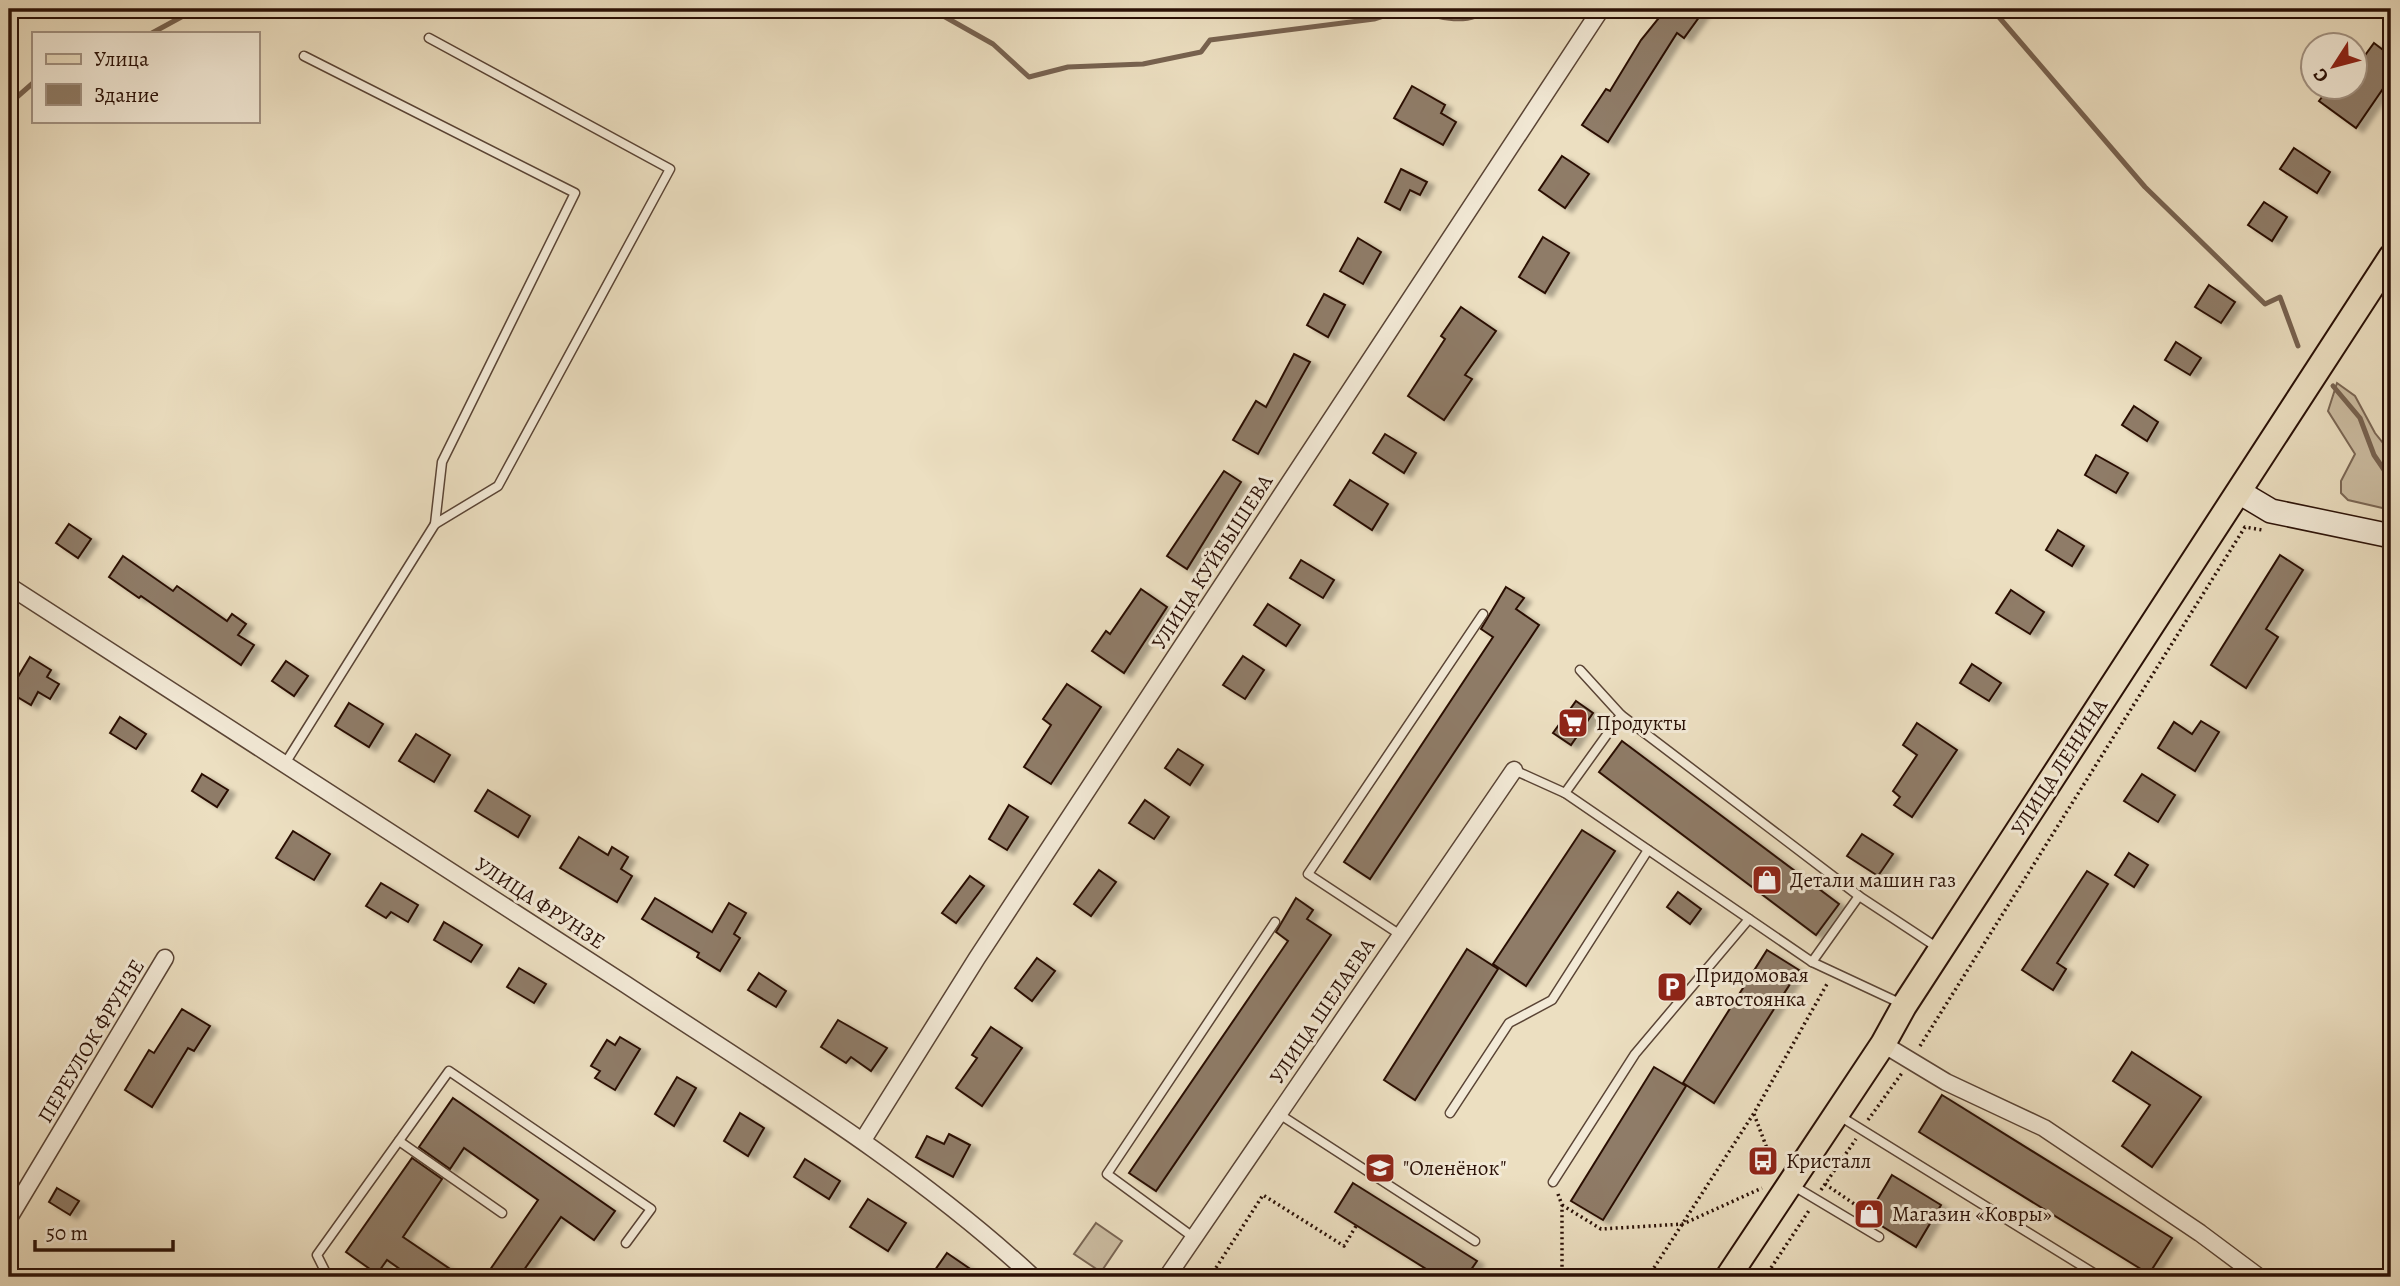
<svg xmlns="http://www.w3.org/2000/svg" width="2400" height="1286" viewBox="0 0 2400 1286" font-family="Alegreya,serif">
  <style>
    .green { fill: #cbbca1; stroke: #7a6654; stroke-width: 2 }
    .water { fill: #aa9981; stroke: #776250; stroke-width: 2 }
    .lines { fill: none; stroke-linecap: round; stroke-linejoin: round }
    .stream { stroke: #776250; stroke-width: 5 }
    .building { fill: #8f7c67; stroke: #2a1006; stroke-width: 2; filter: url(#shadow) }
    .lane-casing { stroke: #5a4435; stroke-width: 11 }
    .street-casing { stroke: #5a4435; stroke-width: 19 }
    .secondary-casing { stroke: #2a1006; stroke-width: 26 }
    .primary-casing { stroke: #2a1006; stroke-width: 28 }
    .path { stroke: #2a1006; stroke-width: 3.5; stroke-dasharray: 2 3.5; stroke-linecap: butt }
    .lane { stroke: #f3ead7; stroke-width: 8 }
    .street { stroke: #f3ead7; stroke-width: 16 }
    .secondary { stroke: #f3ead7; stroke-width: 23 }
    .primary { stroke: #ecdfc1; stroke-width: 24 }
    .labels { text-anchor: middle; stroke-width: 6; stroke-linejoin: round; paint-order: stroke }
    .street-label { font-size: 21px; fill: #2a1006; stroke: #f3ead7 }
    .poi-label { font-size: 21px; fill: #2a1006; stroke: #f3ead7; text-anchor: start }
  </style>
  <defs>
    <filter id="shadow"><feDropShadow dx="7" dy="4" stdDeviation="2" flood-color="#0004"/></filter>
  </defs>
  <rect width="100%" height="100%" fill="#ecdfc1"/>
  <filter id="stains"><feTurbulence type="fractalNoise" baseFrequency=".00286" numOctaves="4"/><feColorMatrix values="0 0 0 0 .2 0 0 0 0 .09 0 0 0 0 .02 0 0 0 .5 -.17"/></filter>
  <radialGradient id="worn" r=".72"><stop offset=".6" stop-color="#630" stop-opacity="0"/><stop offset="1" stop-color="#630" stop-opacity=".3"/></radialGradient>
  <g class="green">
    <polygon points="2337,383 2355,396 2375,433 2391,453 2391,510 2348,500 2341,493 2341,481 2355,454 2328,411"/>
    <polygon points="1096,1223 1122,1241 1101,1272 1074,1254"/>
  </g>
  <path class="water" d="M 1417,9 L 1488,9 C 1473,27 1435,21 1417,9 Z"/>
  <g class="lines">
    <g class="stream">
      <polyline points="931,9 993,44 1029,77 1068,67 1143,64 1201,52 1210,40 1374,19 1405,9"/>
      <polyline points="1992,9 2145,187 2265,304 2280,297 2298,346"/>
      <polyline points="152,33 196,9"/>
      <polyline points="9,104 33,83"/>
      <polyline points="2333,386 2360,418 2374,455 2391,480"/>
    </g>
  </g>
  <g class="building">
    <polygon points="1666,9 1705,9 1684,38 1677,33 1608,142 1582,125 1606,89 1610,91 1641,40"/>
    <polygon points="2374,43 2391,56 2391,77 2356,128 2319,101 2329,88 2355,88 2355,69"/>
    <polygon points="1412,86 1445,105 1441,113 1456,122 1443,145 1394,118"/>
    <polygon points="2294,148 2330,172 2317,193 2280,169"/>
    <polygon points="1562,156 1589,174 1565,208 1539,190"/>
    <polygon points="1401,169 1427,182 1420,195 1410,190 1400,210 1385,202"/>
    <polygon points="2264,202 2287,217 2272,241 2248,225"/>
    <polygon points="1543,237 1569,253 1545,293 1519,277"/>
    <polygon points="1358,238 1381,252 1363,284 1340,271"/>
    <polygon points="2209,285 2235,302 2221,323 2195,307"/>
    <polygon points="1324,294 1345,305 1328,337 1307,325"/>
    <polygon points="1461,307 1496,331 1465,375 1472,379 1444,420 1408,396 1445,339 1441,336"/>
    <polygon points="2176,342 2201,358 2190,375 2165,360"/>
    <polygon points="1294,354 1310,362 1258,454 1233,440 1256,401 1266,407"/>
    <polygon points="2134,406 2158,422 2147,441 2122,425"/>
    <polygon points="1385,434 1416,453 1404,473 1373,453"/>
    <polygon points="2096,455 2128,473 2116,493 2085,475"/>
    <polygon points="1224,471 1241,482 1187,569 1167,556"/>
    <polygon points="1350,480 1388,504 1372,530 1334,505"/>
    <polygon points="69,524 91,539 78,558 56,543"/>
    <polygon points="2058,530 2084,546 2072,566 2046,550"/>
    <polygon points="2280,555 2303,570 2266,629 2278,637 2246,688 2211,665"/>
    <polygon points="123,556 173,591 177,586 227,621 232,614 246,624 238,635 254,645 241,665 141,596 139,598 109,577"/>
    <polygon points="1301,560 1334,580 1323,598 1290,578"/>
    <polygon points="1506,587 1524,598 1516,609 1539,625 1370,879 1344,862 1493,637 1481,629"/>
    <polygon points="1141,589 1167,607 1124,673 1092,651 1106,631 1110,634"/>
    <polygon points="2011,590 2044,612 2030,634 1996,613"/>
    <polygon points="1268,604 1300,625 1286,646 1254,625"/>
    <polygon points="1243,656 1264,670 1245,699 1223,685"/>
    <polygon points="30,657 51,670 47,677 59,684 50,699 38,692 31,705 9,692"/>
    <polygon points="286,661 308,676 294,696 272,681"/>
    <polygon points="1972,664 2001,683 1989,701 1960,683"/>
    <polygon points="1067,684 1101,707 1051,784 1024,767 1051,725 1043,719"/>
    <polygon points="1576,701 1593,713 1571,745 1553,733"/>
    <polygon points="349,703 383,724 369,747 335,726"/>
    <polygon points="120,717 146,734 136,749 110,733"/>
    <polygon points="2201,721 2219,732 2195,771 2158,748 2174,722 2192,734"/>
    <polygon points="1917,723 1957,750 1912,817 1894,805 1900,797 1893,791 1917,755 1903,745"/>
    <polygon points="416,734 450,755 434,782 399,761"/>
    <polygon points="1622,741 1839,904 1816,935 1599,772"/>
    <polygon points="1178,749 1203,765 1190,785 1165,768"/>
    <polygon points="202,774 228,790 217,807 192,791"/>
    <polygon points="2142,774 2175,795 2158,822 2124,801"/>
    <polygon points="488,790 530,816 518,837 475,811"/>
    <polygon points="1145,800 1169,817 1154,839 1129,823"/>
    <polygon points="1009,805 1028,817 1007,850 989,839"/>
    <polygon points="1582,830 1615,851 1526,986 1493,964"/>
    <polygon points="293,831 330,854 314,880 276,858"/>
    <polygon points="1862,834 1893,854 1878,876 1847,856"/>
    <polygon points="579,837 608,855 612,847 628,857 621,869 632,876 617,902 560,868"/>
    <polygon points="2129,853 2148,865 2134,887 2115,875"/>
    <polygon points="1099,870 1116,882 1091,916 1074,904"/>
    <polygon points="2087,871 2108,884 2057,963 2066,969 2053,990 2022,970"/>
    <polygon points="970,876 984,886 956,923 942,913"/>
    <polygon points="381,883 418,905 408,922 391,912 386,918 366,906"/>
    <polygon points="1678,892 1701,909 1690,924 1667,907"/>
    <polygon points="655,898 712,932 729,903 746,913 734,934 740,938 720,971 697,957 699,953 642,919"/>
    <polygon points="1296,898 1313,910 1307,919 1331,935 1156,1191 1129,1173 1288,941 1276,932"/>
    <polygon points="444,922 482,945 471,962 434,940"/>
    <polygon points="1467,949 1498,969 1415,1100 1384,1080"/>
    <polygon points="1767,950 1799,970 1714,1103 1683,1083"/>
    <polygon points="1037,958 1055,971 1032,1001 1015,988"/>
    <polygon points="519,968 546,984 534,1003 507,987"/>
    <polygon points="759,973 786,991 776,1007 748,990"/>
    <polygon points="182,1009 210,1026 194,1051 188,1048 152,1107 125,1090 149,1050 154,1053"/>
    <polygon points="838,1020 887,1048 871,1071 851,1057 846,1063 821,1047"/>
    <polygon points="991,1027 1022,1048 982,1106 956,1088 977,1058 972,1055"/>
    <polygon points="620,1037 640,1049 615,1090 595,1078 600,1071 591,1066 607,1040 615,1045"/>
    <polygon points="2132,1052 2201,1097 2152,1167 2122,1146 2150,1105 2113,1081"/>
    <polygon points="1654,1067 1686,1086 1603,1220 1571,1201"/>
    <polygon points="677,1077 696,1088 674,1126 655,1114"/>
    <polygon points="1942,1095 2172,1238 2149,1274 1919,1132"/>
    <polygon points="453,1098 615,1211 594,1240 561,1217 519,1277 485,1277 538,1200 464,1148 450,1169 419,1147"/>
    <polygon points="740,1113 764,1128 748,1156 724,1141"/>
    <polygon points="949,1134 970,1145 953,1177 916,1157 927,1136 944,1144"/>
    <polygon points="412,1158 442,1179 403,1237 462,1277 411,1277 387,1260 377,1274 346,1252"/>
    <polygon points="805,1159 840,1181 829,1199 794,1177"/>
    <polygon points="1892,1175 1941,1205 1916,1247 1867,1217"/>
    <polygon points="1353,1183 1477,1261 1466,1277 1439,1277 1335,1212"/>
    <polygon points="57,1188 79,1201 70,1215 49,1202"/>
    <polygon points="868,1199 906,1223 888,1251 850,1227"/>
    <polygon points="947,1253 982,1277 930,1277"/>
  </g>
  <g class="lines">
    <g class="lane-casing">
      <g id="lane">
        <polyline points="304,56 575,193 442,462 435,524"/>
        <polyline points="1580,670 1621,715"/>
        <polyline points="286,762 435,524 498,486 670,169 429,38"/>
        <polyline points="1514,770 1565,793 1812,962 1902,1004"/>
        <polyline points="1565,793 1621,715 1859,896 1938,948"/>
        <polyline points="1399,934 1308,874 1483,614"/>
        <polyline points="1812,962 1859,896"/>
        <polyline points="1450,1113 1509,1023 1552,1000 1648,850"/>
        <polyline points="1279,1114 1475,1241"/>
        <polyline points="1838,1115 2100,1277"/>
        <polyline points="399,1141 502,1213"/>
        <polyline points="1553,1182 1635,1054 1749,919"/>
        <polyline points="1792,1185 1879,1237"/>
        <polyline points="1193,1237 1107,1174 1275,922"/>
        <polyline points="328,1277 317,1255 449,1071 651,1209 626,1243"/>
      </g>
    </g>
    <g class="street-casing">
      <g id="street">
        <path d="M 9,586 C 215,717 420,850 625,984 C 764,1076 910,1163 1033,1277"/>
        <polyline points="1883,1044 1946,1082 2044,1128 2200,1233 2259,1277"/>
        <polyline points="863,1140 977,958 1601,9"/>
        <polyline points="9,1218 165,958"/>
        <polyline points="1167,1277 1514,770"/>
      </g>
    </g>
    <g class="secondary-casing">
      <polyline id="secondary" points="2239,492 2271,511 2391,536"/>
    </g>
    <g class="primary-casing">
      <polyline id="primary" points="1728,1277 1883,1044 1904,1006 2391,257"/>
    </g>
    <g class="path">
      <polyline points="1920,1046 2245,527 2262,530"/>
      <polyline points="1754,1114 1774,1167"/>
      <polyline points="1868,1120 1902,1073"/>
      <polyline points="1825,1184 1869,1214"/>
      <polyline points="1821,1190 1856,1139"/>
      <polyline points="1558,1194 1562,1205 1562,1277"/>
      <polyline points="1562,1205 1601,1229 1683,1224 1762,1188"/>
      <polyline points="520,1277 521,1277"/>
      <polyline points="1210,1277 1263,1195 1344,1246 1356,1226"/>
      <polyline points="1648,1277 1754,1113 1827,984"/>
      <polyline points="1765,1277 1810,1209"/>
    </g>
    <use href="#lane" class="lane"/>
    <use href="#street" class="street"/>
    <use href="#secondary" class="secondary"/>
    <use href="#primary" class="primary"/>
  </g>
  <defs>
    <g id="supermarket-square" transform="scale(1.575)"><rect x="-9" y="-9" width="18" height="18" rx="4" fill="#8f2418" stroke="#f3ead7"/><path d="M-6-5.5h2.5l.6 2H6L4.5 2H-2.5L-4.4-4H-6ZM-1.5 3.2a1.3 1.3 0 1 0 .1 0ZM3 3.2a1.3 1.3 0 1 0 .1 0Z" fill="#fff"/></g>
    <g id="shop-square" transform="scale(1.575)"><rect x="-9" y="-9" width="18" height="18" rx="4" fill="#8f2418" stroke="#f3ead7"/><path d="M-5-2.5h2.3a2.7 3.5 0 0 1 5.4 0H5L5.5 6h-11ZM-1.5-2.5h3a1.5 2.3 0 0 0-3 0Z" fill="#fff"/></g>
    <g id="parking-square" transform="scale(1.575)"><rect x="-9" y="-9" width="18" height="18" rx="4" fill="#8f2418" stroke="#f3ead7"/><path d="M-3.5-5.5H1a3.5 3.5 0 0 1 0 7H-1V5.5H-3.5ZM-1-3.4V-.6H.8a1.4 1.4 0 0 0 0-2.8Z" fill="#fff"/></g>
    <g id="bus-square" transform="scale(1.575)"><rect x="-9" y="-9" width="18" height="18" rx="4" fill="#8f2418" stroke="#f3ead7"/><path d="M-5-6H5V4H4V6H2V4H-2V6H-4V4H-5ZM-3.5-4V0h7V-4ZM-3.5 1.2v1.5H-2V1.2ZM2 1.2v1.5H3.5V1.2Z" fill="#fff"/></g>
    <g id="school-square" transform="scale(1.575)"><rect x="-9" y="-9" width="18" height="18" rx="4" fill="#8f2418" stroke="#f3ead7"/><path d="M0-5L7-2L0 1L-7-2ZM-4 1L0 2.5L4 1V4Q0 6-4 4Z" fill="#fff"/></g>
  </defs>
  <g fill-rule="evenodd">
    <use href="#supermarket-square" x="1573" y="723"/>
    <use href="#shop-square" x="1767" y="880"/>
    <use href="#parking-square" x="1672" y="987"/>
    <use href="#bus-square" x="1763" y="1161"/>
    <use href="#school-square" x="1380" y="1168"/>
    <use href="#shop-square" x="1869" y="1214"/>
  </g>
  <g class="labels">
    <g class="street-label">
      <text transform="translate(1212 562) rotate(-57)" y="7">УЛИЦА КУЙБЫШЕВА</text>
      <text transform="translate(2059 767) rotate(-57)" y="7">УЛИЦА ЛЕНИНА</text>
      <text transform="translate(540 903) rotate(33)" y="7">УЛИЦА ФРУНЗЕ</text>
      <text transform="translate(1322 1011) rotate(-56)" y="7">УЛИЦА ШЕЛАЕВА</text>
      <text transform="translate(91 1041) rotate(-59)" y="7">ПЕРЕУЛОК ФРУНЗЕ</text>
    </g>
    <g class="poi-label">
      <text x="1596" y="730">Продукты</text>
      <text x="1790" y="887">Детали машин газ</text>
      <text x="1695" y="982">Придомовая<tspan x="1695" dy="24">автостоянка</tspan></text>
      <text x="1786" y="1168">Кристалл</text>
      <text x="1403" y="1175">"Оленёнок"</text>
      <text x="1892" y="1221">Магазин «Ковры»</text>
    </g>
  </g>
  <rect width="2400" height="1286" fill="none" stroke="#ecdfc1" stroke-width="35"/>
  <rect x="10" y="10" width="2379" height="1265" fill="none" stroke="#2a1006" stroke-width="3.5"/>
  <rect x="18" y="18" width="2365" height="1251" fill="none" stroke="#2a1006" stroke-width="2"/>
  <rect x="32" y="32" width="228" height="91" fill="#f3ead7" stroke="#a39383" stroke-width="2"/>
  <rect x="46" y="54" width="35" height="10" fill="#ecdfc1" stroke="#a39383" stroke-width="2"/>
  <text x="94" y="66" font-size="21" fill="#2a1006">Улица</text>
  <rect x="46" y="84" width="35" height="21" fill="#8f7c67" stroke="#a39383" stroke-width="2"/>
  <text x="94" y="102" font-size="21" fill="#2a1006">Здание</text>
  <g transform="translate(2334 66) rotate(234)"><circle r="33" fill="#f3ead7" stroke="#a39383" stroke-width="2"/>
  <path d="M0-5L12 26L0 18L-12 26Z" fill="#8f2418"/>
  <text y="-10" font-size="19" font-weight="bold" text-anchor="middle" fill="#2a1006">С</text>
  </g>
  <path d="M35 1240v10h138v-10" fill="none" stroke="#2a1006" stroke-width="3.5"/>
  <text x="46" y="1240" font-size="21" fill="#2a1006" stroke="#f3ead7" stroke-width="5" paint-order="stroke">50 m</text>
  <rect width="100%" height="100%" filter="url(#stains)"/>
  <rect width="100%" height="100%" fill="url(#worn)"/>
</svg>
